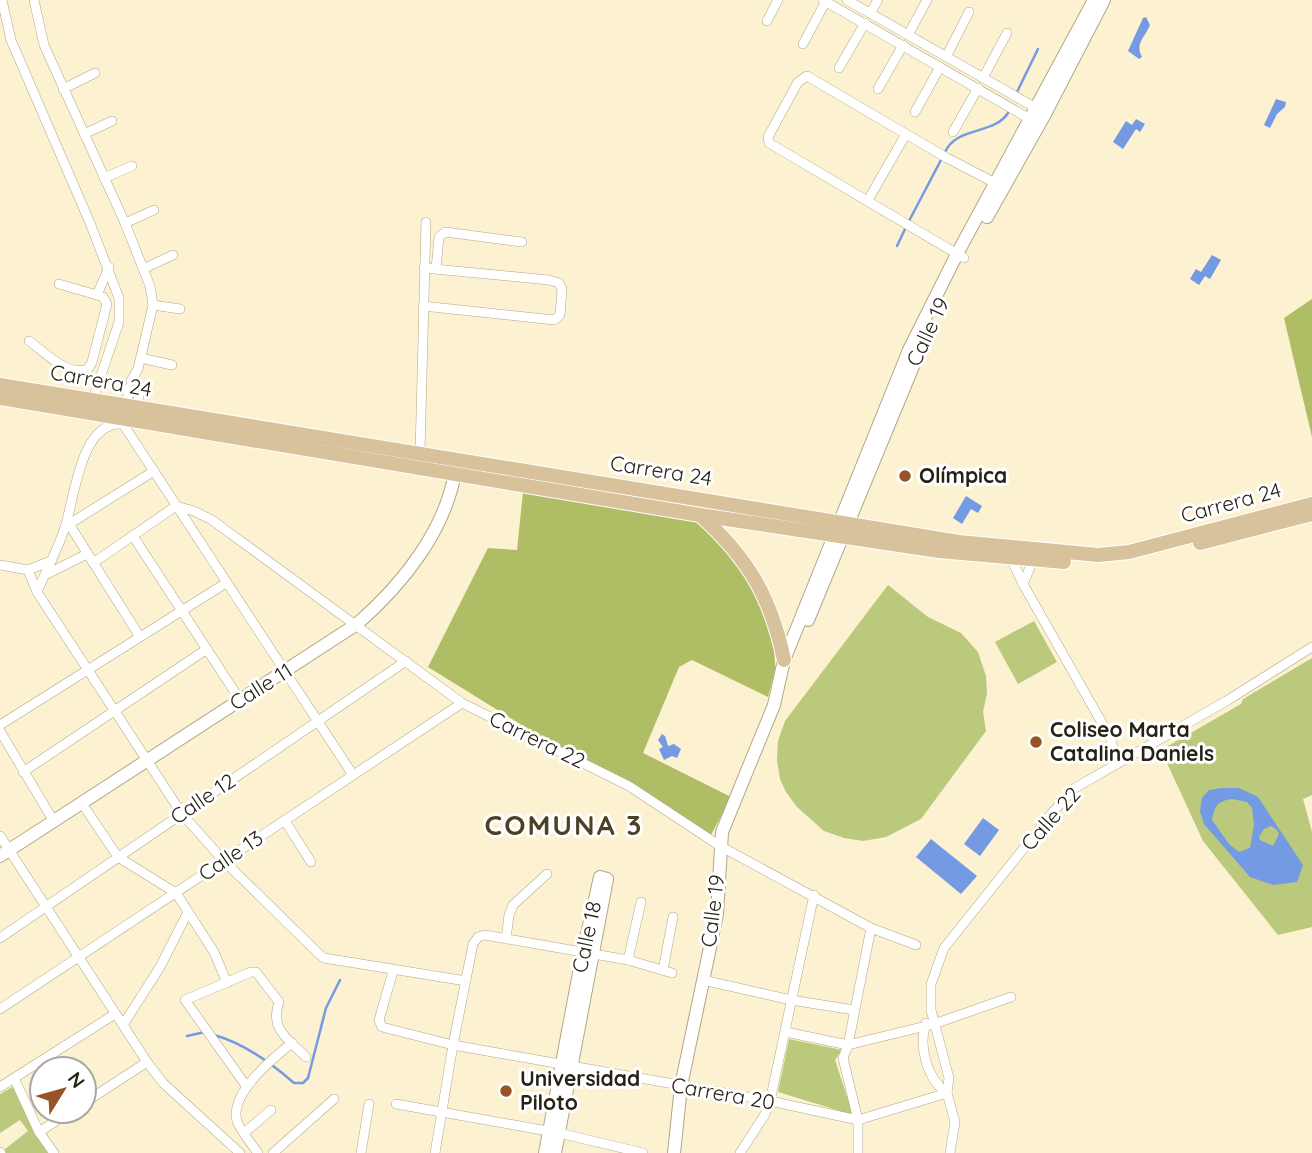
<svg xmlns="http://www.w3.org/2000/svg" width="1312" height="1153" viewBox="0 0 1312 1153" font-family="Quicksand,sans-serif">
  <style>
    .green { fill: #bbc97d }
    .forest { fill: #afbd64 }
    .water { fill: #749ae3; fill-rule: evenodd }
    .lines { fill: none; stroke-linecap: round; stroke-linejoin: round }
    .stream { stroke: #749ae3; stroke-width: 2.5 }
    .minor-casing { stroke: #b1a787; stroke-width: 10 }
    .tertiary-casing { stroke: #b1a787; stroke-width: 14 }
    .primary-casing { stroke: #fff; stroke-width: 16 }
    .minor { stroke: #fff; stroke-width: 9 }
    .tertiary { stroke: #fff; stroke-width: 12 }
    .primary { stroke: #d7c29b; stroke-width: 14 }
    .poi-dot { fill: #985327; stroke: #fff; stroke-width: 2.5 }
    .labels { text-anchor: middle; stroke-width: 6; stroke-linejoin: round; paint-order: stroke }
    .street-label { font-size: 21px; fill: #262216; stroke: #fff }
    .poi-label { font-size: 21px; font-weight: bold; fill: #262216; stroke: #fff; text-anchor: start }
    .district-label { font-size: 28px; font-weight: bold; letter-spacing: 2px; fill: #4b4225; stroke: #fff }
  </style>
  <rect width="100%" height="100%" fill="#fcf1d0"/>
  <g class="green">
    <polygon points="888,585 928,617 961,633 978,652 986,676 987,693 983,712 986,731 921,819 886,837 863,841 844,838 824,831 797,807 786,792 780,779 777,760 778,741 785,721"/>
    <polygon points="1034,621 1057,662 1018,684 995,642"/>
    <polygon points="1312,658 1312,795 1303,799 1312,832 1312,927 1278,935 1203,841 1161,750 1241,704 1243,699"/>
    <polygon points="789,1039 842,1050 835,1060 853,1115 778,1092"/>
    <polygon points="14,1086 35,1135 48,1153 6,1153 4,1150 28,1131 20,1120 0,1133 0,1094"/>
  </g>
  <g class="forest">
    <polygon points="1312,299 1312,437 1284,318"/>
    <polygon points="523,492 672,515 698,522 729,548 760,596 774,632 775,669 768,697 692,660 679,667 643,753 731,797 711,835 623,779 557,747 428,667 488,548 517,550"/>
  </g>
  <g class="water">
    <path d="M 1146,17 L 1150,25 C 1144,39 1135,43 1142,57 L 1139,59 L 1128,51 L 1143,18 Z"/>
    <polygon points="1276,99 1286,102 1285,107 1277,114 1270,128 1264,125"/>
    <polygon points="1136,119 1145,124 1140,132 1136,129 1123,149 1113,142 1126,121 1132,125"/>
    <polygon points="1212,255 1221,260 1210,279 1205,276 1199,285 1190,279 1196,269 1201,272"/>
    <polygon points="966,496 982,506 978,513 971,509 962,524 953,518"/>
    <polygon points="662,734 665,736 668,746 674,744 681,749 677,758 672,756 664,760 659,749 663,747 658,740"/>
    <path d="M 1221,788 L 1239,788 L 1258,797 L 1303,865 L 1297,882 L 1273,885 L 1250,877 L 1204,824 L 1200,811 L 1202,798 L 1209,790 ZM 1232,799 L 1247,802 L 1252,808 L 1254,825 L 1250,848 L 1239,852 L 1229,844 L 1212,820 C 1215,806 1217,801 1232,799 ZM 1271,826 L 1277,830 L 1279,834 L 1273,846 L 1260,840 L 1259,837 L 1264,829 Z"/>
    <polygon points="983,818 999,830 980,856 964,844"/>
    <polygon points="931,839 977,876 961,894 916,857"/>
  </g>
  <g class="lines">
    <g class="stream">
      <polyline points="1017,92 1038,49"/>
      <path d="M 945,152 C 957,126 994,135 1008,113"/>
      <polyline points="909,221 942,158"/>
      <polyline points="897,246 906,227"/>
      <path d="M 214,1035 C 244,1043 271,1063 294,1083 L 303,1083 L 308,1078 L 326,1008 L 340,980"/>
      <polyline points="187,1036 205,1032"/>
    </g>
    <g class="minor-casing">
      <g id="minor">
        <polyline points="2,0 11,40 90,223 119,298 119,322 91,405"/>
        <polyline points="34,0 44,45 125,223 150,286 153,305 138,369 131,381"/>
        <polyline points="823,0 1030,119"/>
        <polyline points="847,0 1036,108"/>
        <polyline points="870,13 878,0"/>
        <polyline points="767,21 778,0"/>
        <polyline points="908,35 927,0"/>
        <polyline points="803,44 826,1"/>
        <polyline points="946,57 969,12"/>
        <polyline points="839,68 865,23"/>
        <polyline points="983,78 1007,33"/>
        <polyline points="63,89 95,73"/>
        <polyline points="878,89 903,45"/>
        <polyline points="915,112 940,67"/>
        <polyline points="953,132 978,88"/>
        <polyline points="84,134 112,121"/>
        <polyline points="104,178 132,166"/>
        <polyline points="868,200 906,134"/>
        <polyline points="125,223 154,210"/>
        <polyline points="964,258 769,143 768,137 798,82 807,76 947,158 999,185"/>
        <polyline points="145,268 173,255"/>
        <polyline points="436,269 439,237 445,232 522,242"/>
        <polyline points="59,284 97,295"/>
        <polyline points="153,305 180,309"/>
        <polyline points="423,306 554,320 560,315 562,289 559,283 549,280 424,268"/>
        <path d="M 29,341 C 45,352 67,377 88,369 L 92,362 L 107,304 L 103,297 L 97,295 L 109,267"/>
        <polyline points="141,358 172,365"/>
        <polyline points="129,388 123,424 353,775"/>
        <polyline points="136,412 140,390"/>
        <polyline points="423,457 420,453 426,222"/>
        <polyline points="69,524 140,637"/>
        <polyline points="66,526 154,471"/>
        <polyline points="133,536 240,700"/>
        <polyline points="1011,558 1023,584 1110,737 1117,762"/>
        <polyline points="93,563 176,506 194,511 212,520 462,703 629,786 720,846 871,928 916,945"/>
        <polyline points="0,565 28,570 51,561"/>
        <polyline points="28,570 37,592 182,814 224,861 318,953 324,958 466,981"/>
        <polyline points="45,575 87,554"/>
        <polyline points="1023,584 1033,560"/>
        <path d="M 37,592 C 46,571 58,549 65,527 C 75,497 80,423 121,424"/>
        <polyline points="0,725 226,583"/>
        <polyline points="0,731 53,820"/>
        <polyline points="23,772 207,649"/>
        <polyline points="81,802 118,857 176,893 214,952 227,983"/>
        <polyline points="285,821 311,862"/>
        <polyline points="0,836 147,1062 163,1083 240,1153"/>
        <polyline points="0,938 406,661"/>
        <polyline points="506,939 509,915 513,905 547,874"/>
        <polyline points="628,960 641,902"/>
        <polyline points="663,970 673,917"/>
        <polyline points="393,971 379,1020 382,1027 453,1045 770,1101 858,1120 947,1093"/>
        <polyline points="703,980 791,1000 854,1010"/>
        <polyline points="0,1009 462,703"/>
        <path d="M 926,1023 C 918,1046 927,1079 947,1093"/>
        <polyline points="123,1025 160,967 188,912"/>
        <polyline points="786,1032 848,1045 934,1024 1011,997"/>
        <polyline points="14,1078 39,1132 54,1153"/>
        <polyline points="0,1087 115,1014"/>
        <path d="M 247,1087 L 185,1000 L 251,972 L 256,972 L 279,1002 C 269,1029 289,1040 306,1057"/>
        <polyline points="84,1103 147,1062"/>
        <polyline points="396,1104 559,1133 643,1153"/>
        <polyline points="39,1132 71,1111"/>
        <polyline points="244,1133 271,1110"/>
        <polyline points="0,1152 1,1153"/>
        <path d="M 258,1153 C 251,1143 241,1132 237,1121 C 229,1094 273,1058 292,1043"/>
        <polyline points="273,1153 334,1099"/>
        <polyline points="361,1153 369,1104"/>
        <polyline points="435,1153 453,1045 473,944 478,937 485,935 628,960 672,973"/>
        <polyline points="740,1153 764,1116 770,1101 814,895"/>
        <polyline points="858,1153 858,1120 843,1058 848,1045 871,928"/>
        <polyline points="950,1153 955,1122 947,1093 949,1078 931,1010 931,984 944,948 1052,813 1075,788 1228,700 1312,647"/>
      </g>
    </g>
    <g class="tertiary-casing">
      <g id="tertiary">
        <polyline points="987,217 1045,114 1104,0"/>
        <polyline points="808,620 928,330"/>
        <path d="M 0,856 L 357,624 C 403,584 447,529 456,467"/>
        <polyline points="545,1153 583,952 600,877 607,879 555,1153"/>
        <polyline points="674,1153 681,1086 717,914 722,832 774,705 784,660 909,350 957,254 1094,0"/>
      </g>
    </g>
    <g class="primary-casing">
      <g id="primary">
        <polyline points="0,385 959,542 1098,555 1129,552 1312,504"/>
        <polyline points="0,398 700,515 939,551 1064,562"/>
        <path d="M 700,515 C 748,558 771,597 784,660"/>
        <polyline points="1200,543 1312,514"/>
      </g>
    </g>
    <use href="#minor" class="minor"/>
    <use href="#tertiary" class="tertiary"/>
    <use href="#primary" class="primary"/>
  </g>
  <g class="poi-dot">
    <circle cx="905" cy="476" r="7"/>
    <circle cx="1036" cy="742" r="7"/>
    <circle cx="506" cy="1091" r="7"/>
  </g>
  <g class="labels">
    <g class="street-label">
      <text transform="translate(928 332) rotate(-65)" y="7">Calle 19</text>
      <text transform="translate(101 381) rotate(10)" y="7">Carrera 24</text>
      <text transform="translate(661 471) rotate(9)" y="7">Carrera 24</text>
      <text transform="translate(1231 503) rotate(-15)" y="7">Carrera 24</text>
      <text transform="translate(261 687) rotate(-32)" y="7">Calle 11</text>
      <text transform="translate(537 740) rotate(26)" y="7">Carrera 22</text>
      <text transform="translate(203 799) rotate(-34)" y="7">Calle 12</text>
      <text transform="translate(1051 819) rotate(-48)" y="7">Calle 22</text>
      <text transform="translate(231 856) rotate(-34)" y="7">Calle 13</text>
      <text transform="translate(713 911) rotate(-83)" y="7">Calle 19</text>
      <text transform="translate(587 937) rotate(-78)" y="7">Calle 18</text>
      <text transform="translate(723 1094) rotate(10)" y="7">Carrera 20</text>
    </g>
    <g class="poi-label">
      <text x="919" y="483">Olímpica</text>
      <text x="1050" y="737">Coliseo Marta<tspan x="1050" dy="24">Catalina Daniels</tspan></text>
      <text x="520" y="1086">Universidad<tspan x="520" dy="24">Piloto</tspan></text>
    </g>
    <g class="district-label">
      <text x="564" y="835">COMUNA 3</text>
    </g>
  </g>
  <g transform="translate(63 1090) rotate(53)"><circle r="33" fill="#ffffff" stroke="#a8a7a2" stroke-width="2"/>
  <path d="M0-5L12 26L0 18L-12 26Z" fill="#985327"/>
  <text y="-10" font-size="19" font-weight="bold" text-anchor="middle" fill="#262216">N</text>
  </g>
</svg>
